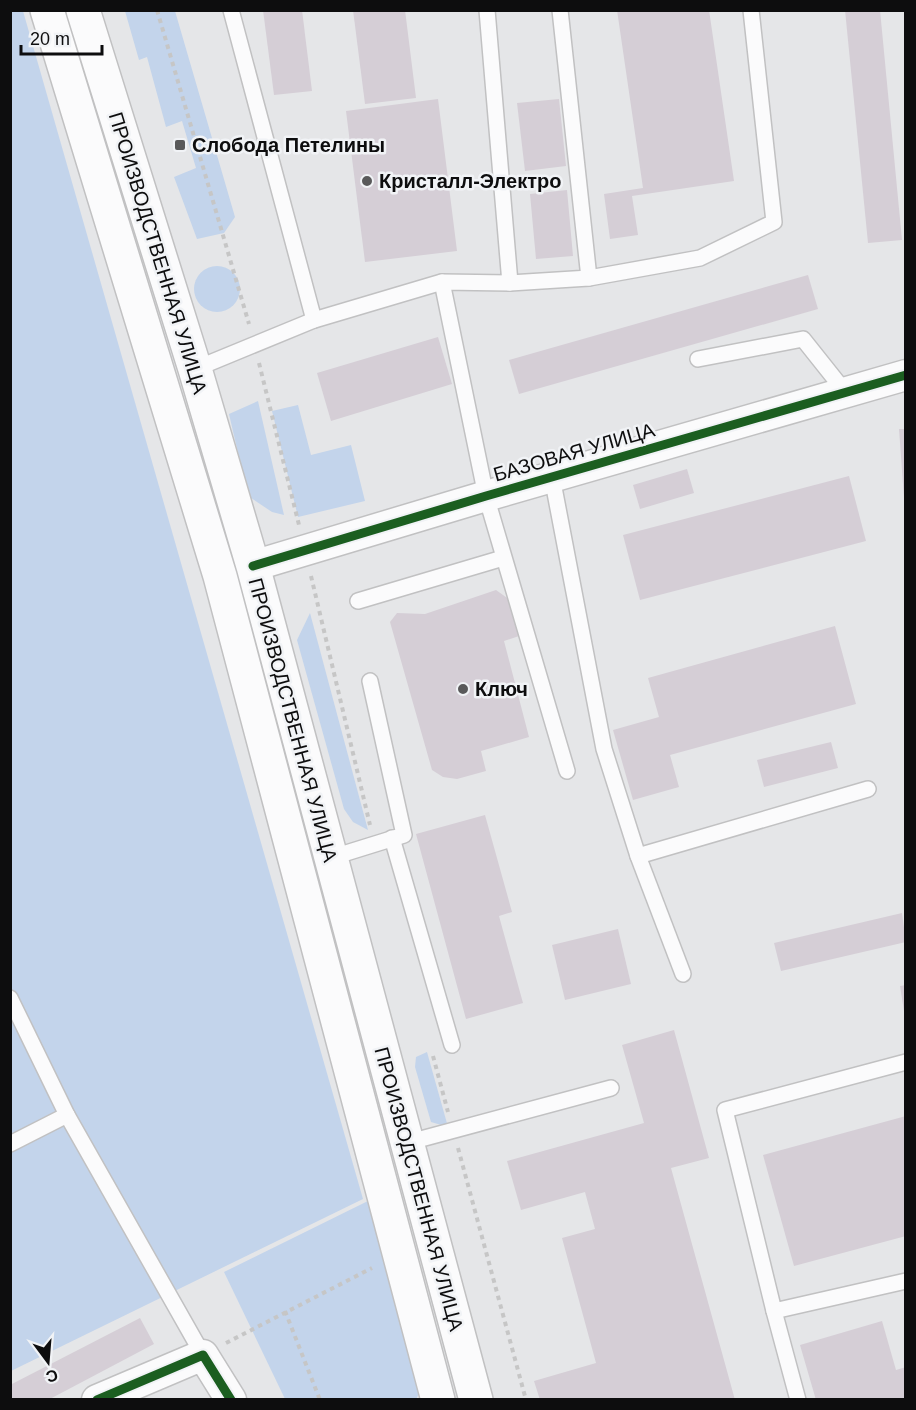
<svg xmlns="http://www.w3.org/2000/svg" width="916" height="1410" viewBox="0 0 916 1410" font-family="Helvetica,sans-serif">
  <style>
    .green { fill: #c3d4eb }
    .building { fill: #d5ced6 }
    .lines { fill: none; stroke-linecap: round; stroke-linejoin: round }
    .lane-casing { stroke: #c1c1c2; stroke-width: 18 }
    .street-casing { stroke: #c1c1c2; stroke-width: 33 }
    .highway-casing { stroke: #c1c1c2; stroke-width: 36 }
    .path { stroke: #c6c6c6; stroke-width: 4; stroke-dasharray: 4.5 4.5; stroke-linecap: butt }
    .lane { stroke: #fbfbfc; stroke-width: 15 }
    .street { stroke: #fbfbfc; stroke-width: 30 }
    .highway { stroke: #fbfbfc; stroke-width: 33 }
    .cycleway-casing { stroke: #f1f3f6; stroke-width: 13 }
    .cycleway { stroke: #1b5e20; stroke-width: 9 }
    .poi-dot { fill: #59595a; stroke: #f1f3f6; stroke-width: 2 }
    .labels { text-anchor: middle; stroke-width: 5; stroke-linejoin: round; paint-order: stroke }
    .poi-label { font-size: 20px; font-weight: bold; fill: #0d0d0e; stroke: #f1f3f6; text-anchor: start }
    .street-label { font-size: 20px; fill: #0d0d0e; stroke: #f1f3f6 }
  </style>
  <rect width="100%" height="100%" fill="#e5e6e8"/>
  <g class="green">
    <polygon points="10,11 23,11 363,1199 11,1371"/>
    <polygon points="125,11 175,11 235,217 224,233 197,239 174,177 196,168 182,121 166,127 147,57 139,60"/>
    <circle cx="217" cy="289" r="23"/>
    <polygon points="258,401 284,515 272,512 248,496 229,414"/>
    <polygon points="298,405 311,455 351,445 365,501 298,517 272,411"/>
    <polygon points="310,613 368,830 353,822 344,809 297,640"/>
    <polygon points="427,1052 448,1127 431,1122 415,1067 416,1057"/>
    <polygon points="372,1199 422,1389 416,1399 285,1399 224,1272"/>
  </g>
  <g class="building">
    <polygon points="263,10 302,10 312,91 274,95"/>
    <polygon points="353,10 405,10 416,98 365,104"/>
    <polygon points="617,10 709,10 734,181 632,196 638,235 610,239 604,194 643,188"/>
    <polygon points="845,10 880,10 902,240 868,243"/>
    <polygon points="438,99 457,251 365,262 346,111"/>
    <polygon points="559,99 566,166 525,171 517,103"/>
    <polygon points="567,190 573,256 536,259 530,194"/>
    <polygon points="808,275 818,309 519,394 509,360"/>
    <polygon points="438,337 452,384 331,421 317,373"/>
    <polygon points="899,429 906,429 906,498 904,498"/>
    <polygon points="687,469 694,493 640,509 633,485"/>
    <polygon points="849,476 866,541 640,600 623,535"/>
    <polygon points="496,590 517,605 525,634 504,641 529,737 481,751 486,771 457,779 443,777 432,770 390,622 397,613 425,614"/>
    <polygon points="835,626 856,704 670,755 679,787 633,800 613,730 659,717 648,678"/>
    <polygon points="831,742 838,768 764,787 757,760"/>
    <polygon points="485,815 512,912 499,916 523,1003 466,1019 416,834"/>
    <polygon points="902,913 906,942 781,971 774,943"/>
    <polygon points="618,929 631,984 565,1000 552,945"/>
    <polygon points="906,985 906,1010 904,1011 900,986"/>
    <polygon points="674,1030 709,1158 671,1168 735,1400 540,1400 534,1381 596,1363 562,1238 595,1229 585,1192 521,1210 507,1161 644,1123 622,1045"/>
    <polygon points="906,1116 906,1236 794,1266 763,1155"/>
    <polygon points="140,1318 154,1344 48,1400 10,1400 10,1385"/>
    <polygon points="882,1321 896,1370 906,1367 906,1400 816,1400 800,1345"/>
  </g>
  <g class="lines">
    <g class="lane-casing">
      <g id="lane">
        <polyline points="231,10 314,320"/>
        <polyline points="487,10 510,283 442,282 486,496 567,771"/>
        <polyline points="589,278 700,258 774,222 751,10"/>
        <polyline points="510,283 589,278 560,10"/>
        <polyline points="698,359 803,339 846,393"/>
        <polyline points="195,369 314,320 442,282"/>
        <polyline points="552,477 604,749 638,856 868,789"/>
        <polyline points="358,601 503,558"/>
        <polyline points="392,838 452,1045"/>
        <polyline points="638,856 683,974"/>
        <polyline points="330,858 404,835 370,681"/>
        <polyline points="10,998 67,1115 203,1355"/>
        <polyline points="906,1062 725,1110 774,1311 906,1281"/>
        <polyline points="406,1143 611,1088"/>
        <polyline points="10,1144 67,1115"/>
        <polyline points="774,1311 798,1400"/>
      </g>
    </g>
    <g class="street-casing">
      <g id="street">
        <polyline points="253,566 486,496 906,375"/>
        <polyline points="97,1400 203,1355 231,1400"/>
      </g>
    </g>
    <g class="highway-casing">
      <g id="highway">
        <polyline points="47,10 220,576 438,1400"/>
        <polyline points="83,10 195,369 253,566 476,1400"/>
      </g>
    </g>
    <g class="path">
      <polyline points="157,10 249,324"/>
      <polyline points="259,363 299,525"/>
      <polyline points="311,576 370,825"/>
      <polyline points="433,1056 448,1112"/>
      <polyline points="458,1148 526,1400"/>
      <polyline points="285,1311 320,1400"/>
      <polyline points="226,1343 372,1268"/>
    </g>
    <use href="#lane" class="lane"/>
    <use href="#street" class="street"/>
    <use href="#highway" class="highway"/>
    <g class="cycleway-casing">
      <g id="cycleway">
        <polyline points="253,566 486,496 906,375"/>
        <polyline points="97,1400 203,1355 231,1400"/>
      </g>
    </g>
    <use href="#cycleway" class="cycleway"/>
  </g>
  <g class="poi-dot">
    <rect x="174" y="139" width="12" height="12" rx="3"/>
    <circle cx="367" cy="181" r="6"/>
    <circle cx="463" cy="689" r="6"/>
  </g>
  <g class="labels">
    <g class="poi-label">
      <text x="192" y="152">Слобода Петелины</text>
      <text x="379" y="188">Кристалл-Электро</text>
      <text x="475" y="696">Ключ</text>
    </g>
    <g class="street-label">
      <text transform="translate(158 253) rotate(73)" y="7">ПРОИЗВОДСТВЕННАЯ УЛИЦА</text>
      <text transform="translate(574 452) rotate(-16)" y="7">БАЗОВАЯ УЛИЦА</text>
      <text transform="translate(293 720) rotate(75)" y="7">ПРОИЗВОДСТВЕННАЯ УЛИЦА</text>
      <text transform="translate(419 1189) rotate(75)" y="7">ПРОИЗВОДСТВЕННАЯ УЛИЦА</text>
    </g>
  </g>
  <rect width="916" height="1410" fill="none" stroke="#0d0d0e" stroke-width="24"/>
  <g transform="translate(48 1362) rotate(164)" stroke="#f1f3f6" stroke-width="4.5" paint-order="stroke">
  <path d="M0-4.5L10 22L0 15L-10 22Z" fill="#0d0d0e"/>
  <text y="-9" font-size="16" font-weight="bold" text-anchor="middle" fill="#0d0d0e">С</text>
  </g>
  <path d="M21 45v9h81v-9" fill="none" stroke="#0d0d0e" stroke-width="3"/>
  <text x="30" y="45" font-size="18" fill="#0d0d0e" stroke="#f1f3f6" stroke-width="4.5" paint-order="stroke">20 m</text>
</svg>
